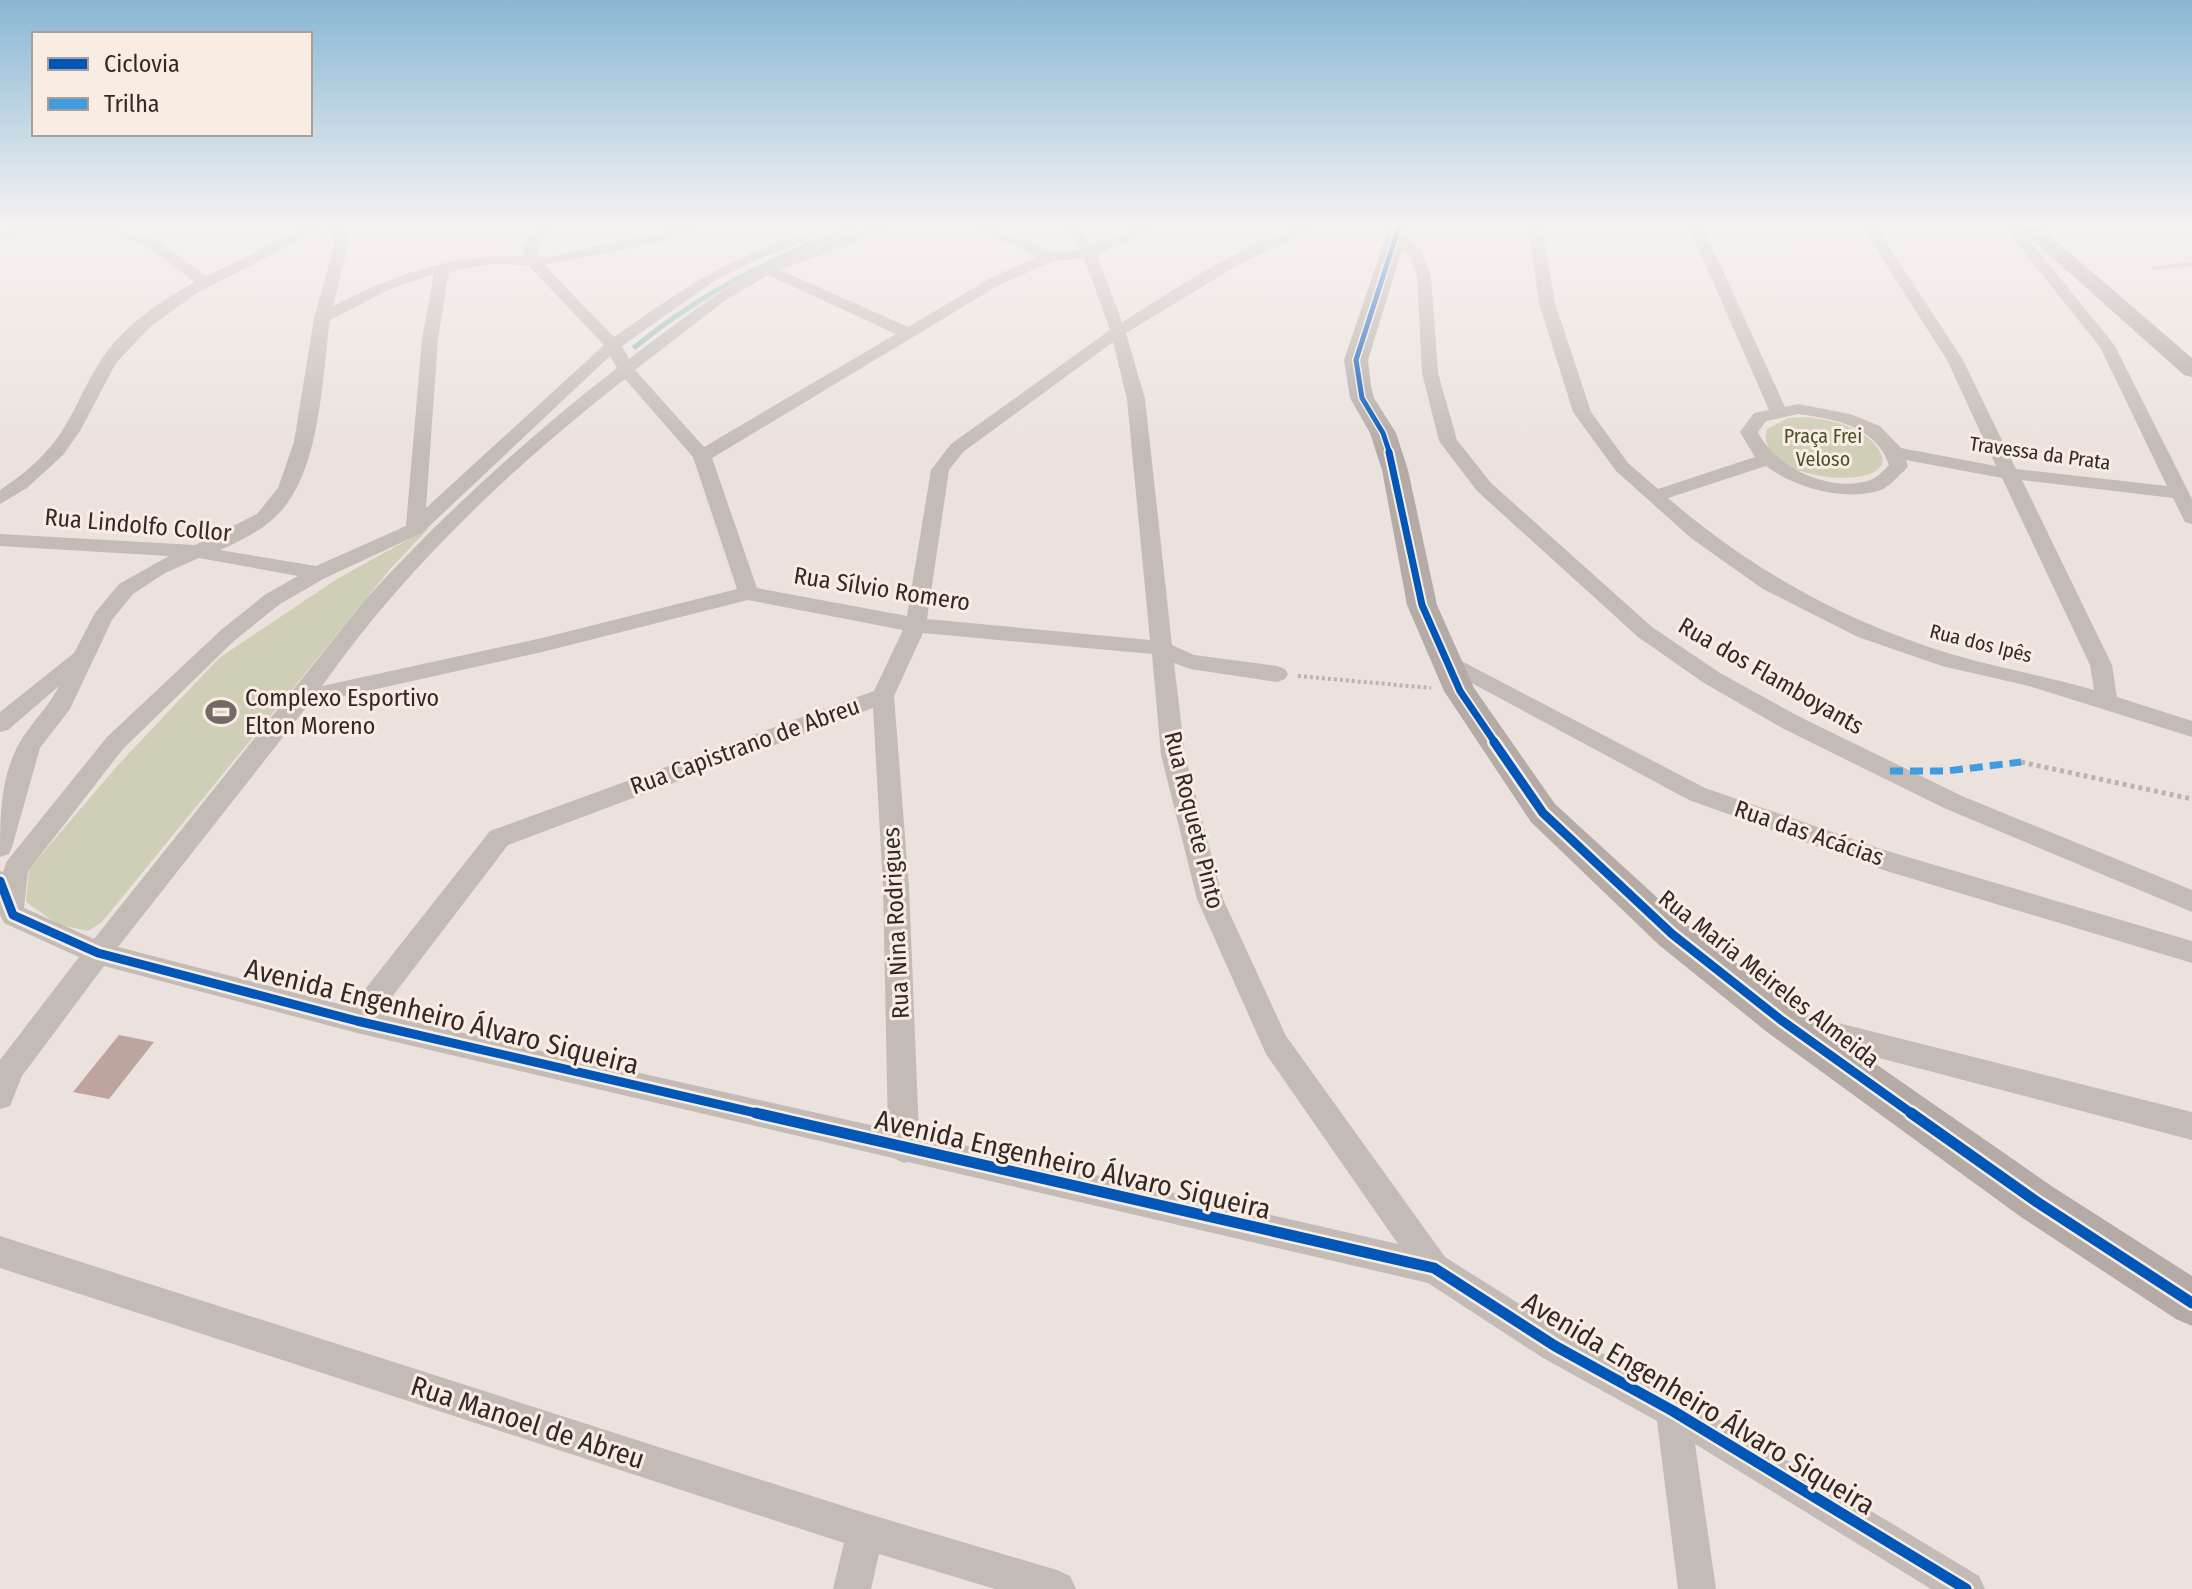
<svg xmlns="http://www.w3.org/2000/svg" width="2192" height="1589" viewBox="0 0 2192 1589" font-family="'Fira Sans Condensed',sans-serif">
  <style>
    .green { fill: #cecfb6 }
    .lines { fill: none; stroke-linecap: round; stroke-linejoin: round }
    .stream { stroke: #99beb9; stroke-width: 5 }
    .building { fill: #bea49e }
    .path-far1 { stroke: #bcb3ae; stroke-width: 4; stroke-dasharray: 3 3; stroke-linecap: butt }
    .path { stroke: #bcb3ae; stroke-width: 5; stroke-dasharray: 4 4; stroke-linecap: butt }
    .lane { fill: #c3bbb6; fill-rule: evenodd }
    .street { fill: #c3bbb6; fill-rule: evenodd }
    .secondary { fill: #b4aba6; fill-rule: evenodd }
    .quiet { stroke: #3e9ce0; stroke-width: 7; stroke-dasharray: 13 7; stroke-linecap: butt }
    .cycleway-far3-casing { stroke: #f9ece3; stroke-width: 8 }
    .cycleway-far2-casing { stroke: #f9ece3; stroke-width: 11 }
    .cycleway-far1-casing { stroke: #f9ece3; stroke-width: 14 }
    .cycleway-casing { stroke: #f9ece3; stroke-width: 16 }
    .cycleway-far3 { stroke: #0057b8; stroke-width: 5 }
    .cycleway-far2 { stroke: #0057b8; stroke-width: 7 }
    .cycleway-far1 { stroke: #0057b8; stroke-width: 9 }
    .cycleway { stroke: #0057b8; stroke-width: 11 }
    .labels { text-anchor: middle; stroke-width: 6; stroke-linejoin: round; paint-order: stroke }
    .far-park-label { font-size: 20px; fill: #475229; stroke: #f9ece3 }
    .far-street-label { font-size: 20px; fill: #332825; stroke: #f9ece3 }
    .street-label { font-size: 24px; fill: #332825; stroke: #f9ece3 }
    .poi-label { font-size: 24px; fill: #332825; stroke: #f9ece3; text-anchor: start }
    .near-street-label { font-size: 28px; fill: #332825; stroke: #f9ece3 }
  </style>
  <rect width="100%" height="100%" fill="#ebe2dd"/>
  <g class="green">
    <path d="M 1805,417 C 1830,420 1860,425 1877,447 C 1914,495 1750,485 1767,429 L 1788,418 Z"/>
    <polygon points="429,528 392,567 102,922 88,931 59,925 26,902 29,869 118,765 219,658 337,579"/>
  </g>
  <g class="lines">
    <path class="stream" d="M 635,347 C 702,292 775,255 857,227"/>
  </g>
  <polygon class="building" points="119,1035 154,1042 109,1099 73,1092"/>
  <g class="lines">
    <polyline class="path-far1" points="1298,676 1431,688"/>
    <polyline class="path" points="2021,762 2192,799"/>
    <polygon class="lane" points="2192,262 2192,266 2154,270 2150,268 2154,266"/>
    <g class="street">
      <path d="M 30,227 C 72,227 116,222 154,241 C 173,250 189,264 206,276 L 308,227 L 326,227 L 197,293 L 151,326 L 116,363 L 80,431 L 63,455 L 27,488 L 0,504 L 0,490 C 24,474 47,455 62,431 C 79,404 89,375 108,350 C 131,321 164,299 195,282 C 178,270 162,255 143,246 C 98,225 47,233 0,240 L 0,232 Z"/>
      <path d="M 330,227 L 344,227 L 349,242 L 333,306 C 399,273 449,255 524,256 L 524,245 L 537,227 L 551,227 L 538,245 L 539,256 L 550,257 L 681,227 L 704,227 L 661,242 L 544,265 L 614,337 C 674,295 731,254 803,235 L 810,239 L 751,262 L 714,281 L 622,346 L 629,359 C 697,308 746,267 829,241 C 852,233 871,227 895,227 L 780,270 L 908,327 L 991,278 L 1038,257 L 970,227 L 990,227 L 1052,252 L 1080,250 L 1066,227 L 1080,227 L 1092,246 L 1137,227 L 1156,227 L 1097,255 L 1122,322 C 1171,293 1263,227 1318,227 L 1240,264 L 1126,333 L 1145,399 L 1172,645 L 1194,655 L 1277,666 L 1285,669 L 1288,674 L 1285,679 L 1277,682 L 1190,669 L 1174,663 L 1185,755 L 1223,899 L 1286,1036 L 1445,1257 L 1567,1334 L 1685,1399 L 1979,1576 L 1985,1589 L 1931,1589 L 1695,1444 L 1716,1589 L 1678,1589 L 1657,1421 L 1543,1358 L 1428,1283 L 908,1162 L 904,1163 L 893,1158 L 357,1033 L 104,966 L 22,1076 L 10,1106 L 0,1109 L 0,1060 L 79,957 L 4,923 L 0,915 L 0,871 L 3,872 L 7,861 L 107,737 L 221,630 L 266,594 L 298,576 L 199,558 L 165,573 L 133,594 L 112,620 L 70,709 L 40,748 L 12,847 L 9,854 L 0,857 C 0,815 0,773 23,737 C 35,719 49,706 59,686 L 8,730 L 0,732 L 0,712 L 74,653 L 95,613 L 119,584 L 169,556 L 0,546 L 0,534 L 195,545 L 257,514 L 278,488 L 294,442 L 314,318 L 335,242 ZM 1084,258 L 1110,330 L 951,444 L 931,470 L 907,616 L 757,588 L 712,458 L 1001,284 L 1053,261 ZM 491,264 L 528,265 L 604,345 L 426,508 L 438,339 L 449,272 ZM 434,274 L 422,339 L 406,526 L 316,566 L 220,550 C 242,540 266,529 282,510 C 321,465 322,377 330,320 L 390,289 ZM 768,275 L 896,334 L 704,447 L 635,370 L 723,302 ZM 1113,342 L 1127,399 L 1150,640 L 927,619 L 949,470 L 963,452 ZM 610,356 L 617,368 C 526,439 442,515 365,600 L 94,939 L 24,908 L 28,871 L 123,749 L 235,640 L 280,604 L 325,578 L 422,533 ZM 625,379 L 693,457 L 737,589 L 542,638 L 322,686 C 406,567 511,468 625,379 ZM 748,600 L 903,630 L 874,691 L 490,831 L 351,1007 L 118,947 L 309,704 L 542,652 ZM 923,633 L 1152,654 L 1161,755 L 1197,899 L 1266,1054 L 1398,1244 L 919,1135 L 909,887 L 894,696 ZM 873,708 L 883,887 L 888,1129 L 379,1014 L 508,845 Z"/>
      <path d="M 1528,227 L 1542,227 L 1555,303 L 1591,412 L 1628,463 L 1658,489 L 1755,457 L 1740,432 L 1754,413 L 1769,410 L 1689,227 L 1703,227 L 1785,407 L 1798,404 L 1850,414 L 1880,426 L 1901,448 L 1996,466 L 1947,360 L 1862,227 L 1876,227 L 1963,360 L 2016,469 L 2167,486 L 2100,347 L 2004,227 L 2019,227 L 2115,346 L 2192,499 L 2192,524 L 2185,522 L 2173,498 L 2022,480 L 2112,665 L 2117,697 L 2192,721 L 2192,737 L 2029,686 L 1942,666 L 1858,637 L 1763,589 L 1691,538 L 1616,471 L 1573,412 L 1539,303 ZM 1798,414 C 1835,419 1876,426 1889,465 C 1884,470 1877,478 1870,480 C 1832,494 1774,467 1758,432 L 1766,421 ZM 1906,460 L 2002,478 L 2090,665 L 2094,690 C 2047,676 1998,668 1951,654 C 1846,622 1751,570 1668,498 L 1766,466 C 1795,488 1845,502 1881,490 C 1890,486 1898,476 1905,470 L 1908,466 Z"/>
      <polygon points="1399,231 1404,232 1422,252 1431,276 1438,373 1457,440 1491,483 1652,627 1720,673 1800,717 1962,796 2192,890 2192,912 1944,808 1784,729 1704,683 1638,637 1477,491 1439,441 1422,373 1417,276 1410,256 1392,235"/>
      <polygon points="1448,654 1705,788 1884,850 2192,941 2192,963 1880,869 1689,800 1440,666 1437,661 1440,656"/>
      <polygon points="1799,1013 2192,1112 2192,1140 1799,1037 1789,1034 1785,1025 1789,1016"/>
      <polygon points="0,1236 865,1513 1057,1570 1070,1576 1076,1589 995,1589 879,1554 871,1589 833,1589 844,1543 0,1268"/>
    </g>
    <g class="secondary">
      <polygon points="1389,227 1409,227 1368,360 1371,386 1374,398 1396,433 1408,470 1437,605 1474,688 1555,804 1685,923 1795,1008 2053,1187 2192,1276 2192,1326 2176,1319 2021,1217 1767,1032 1659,945 1531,822 1444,691 1407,605 1382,470 1370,433 1350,398 1344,360"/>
      <polygon points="2018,227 2040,227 2192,358 2192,377 2184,375"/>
    </g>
    <polyline class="quiet" points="1890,771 1947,771 2021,762"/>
    <g class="cycleway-far3-casing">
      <polyline id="cycleway-far3" points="1390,454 1383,433 1362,398 1356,360 1399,227"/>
    </g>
    <g class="cycleway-far2-casing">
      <polyline id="cycleway-far2" points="1389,452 1422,605 1460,691 1496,744"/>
    </g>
    <g class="cycleway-far1-casing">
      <g id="cycleway-far1">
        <polyline points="1494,742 1543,813 1672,934 1781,1020 1914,1115"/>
        <polyline points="0,881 13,915 98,953 357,1021 765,1115"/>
      </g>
    </g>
    <g class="cycleway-casing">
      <g id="cycleway">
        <polyline points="756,1113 1434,1268 1555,1346 1673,1411 1966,1589"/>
        <polyline points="1911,1113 2037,1202 2192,1303"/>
      </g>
    </g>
    <use href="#cycleway-far3" class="cycleway-far3"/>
    <use href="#cycleway-far2" class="cycleway-far2"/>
    <use href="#cycleway-far1" class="cycleway-far1"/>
    <use href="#cycleway" class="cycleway"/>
  </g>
  <linearGradient id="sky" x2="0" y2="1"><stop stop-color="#88b8d5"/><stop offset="0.5" stop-color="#f6f2f0"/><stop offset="1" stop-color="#f6f2f0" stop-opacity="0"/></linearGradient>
  <rect width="2192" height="450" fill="url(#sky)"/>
  <defs>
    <g id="stadium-bare" transform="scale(2.4)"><path d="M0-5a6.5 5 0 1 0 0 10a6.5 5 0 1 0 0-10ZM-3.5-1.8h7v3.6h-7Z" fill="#736965" stroke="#f9ece3" stroke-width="2.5" paint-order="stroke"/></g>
  </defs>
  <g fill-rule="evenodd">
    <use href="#stadium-bare" x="221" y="712"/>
  </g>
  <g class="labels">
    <g class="far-park-label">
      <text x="1823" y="443">Praça Frei<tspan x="1823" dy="23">Veloso</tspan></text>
    </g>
    <g class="far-street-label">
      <text transform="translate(2040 453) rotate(8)" y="7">Travessa da Prata</text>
      <text transform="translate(1981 643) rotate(14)" y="7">Rua dos Ipês</text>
    </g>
    <g class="street-label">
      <text transform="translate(138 525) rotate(5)" y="8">Rua Lindolfo Collor</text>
      <text transform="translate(882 589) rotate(9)" y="8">Rua Sílvio Romero</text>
      <text transform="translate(1771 676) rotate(30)" y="8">Rua dos Flamboyants</text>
      <text transform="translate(745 746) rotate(-20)" y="8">Rua Capistrano de Abreu</text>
      <text transform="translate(1194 820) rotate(76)" y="8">Rua Roquete Pinto</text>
      <text transform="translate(1809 833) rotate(19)" y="8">Rua das Acácias</text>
      <text transform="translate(896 923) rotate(-93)" y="8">Rua Nina Rodrigues</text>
      <text transform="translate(1769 979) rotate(38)" y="8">Rua Maria Meireles Almeida</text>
    </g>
    <g class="poi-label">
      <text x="245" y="706">Complexo Esportivo<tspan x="245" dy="28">Elton Moreno</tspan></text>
    </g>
    <g class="near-street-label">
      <text transform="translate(442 1016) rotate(14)" y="10">Avenida Engenheiro Álvaro Siqueira</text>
      <text transform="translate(1073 1164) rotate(13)" y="10">Avenida Engenheiro Álvaro Siqueira</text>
      <text transform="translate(1699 1403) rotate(31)" y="10">Avenida Engenheiro Álvaro Siqueira</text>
      <text transform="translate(528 1422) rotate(18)" y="10">Rua Manoel de Abreu</text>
    </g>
  </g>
  <rect x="32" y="32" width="280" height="104" fill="#f9ece3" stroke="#aa9e97" stroke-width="2"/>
  <rect x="48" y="58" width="40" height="12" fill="#0057b8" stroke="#aa9e97" stroke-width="2"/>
  <text x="104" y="72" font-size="24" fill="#332825">Ciclovia</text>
  <rect x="48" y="98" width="40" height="12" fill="#3e9ce0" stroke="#aa9e97" stroke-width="2"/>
  <text x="104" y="112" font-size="24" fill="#332825">Trilha</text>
</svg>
